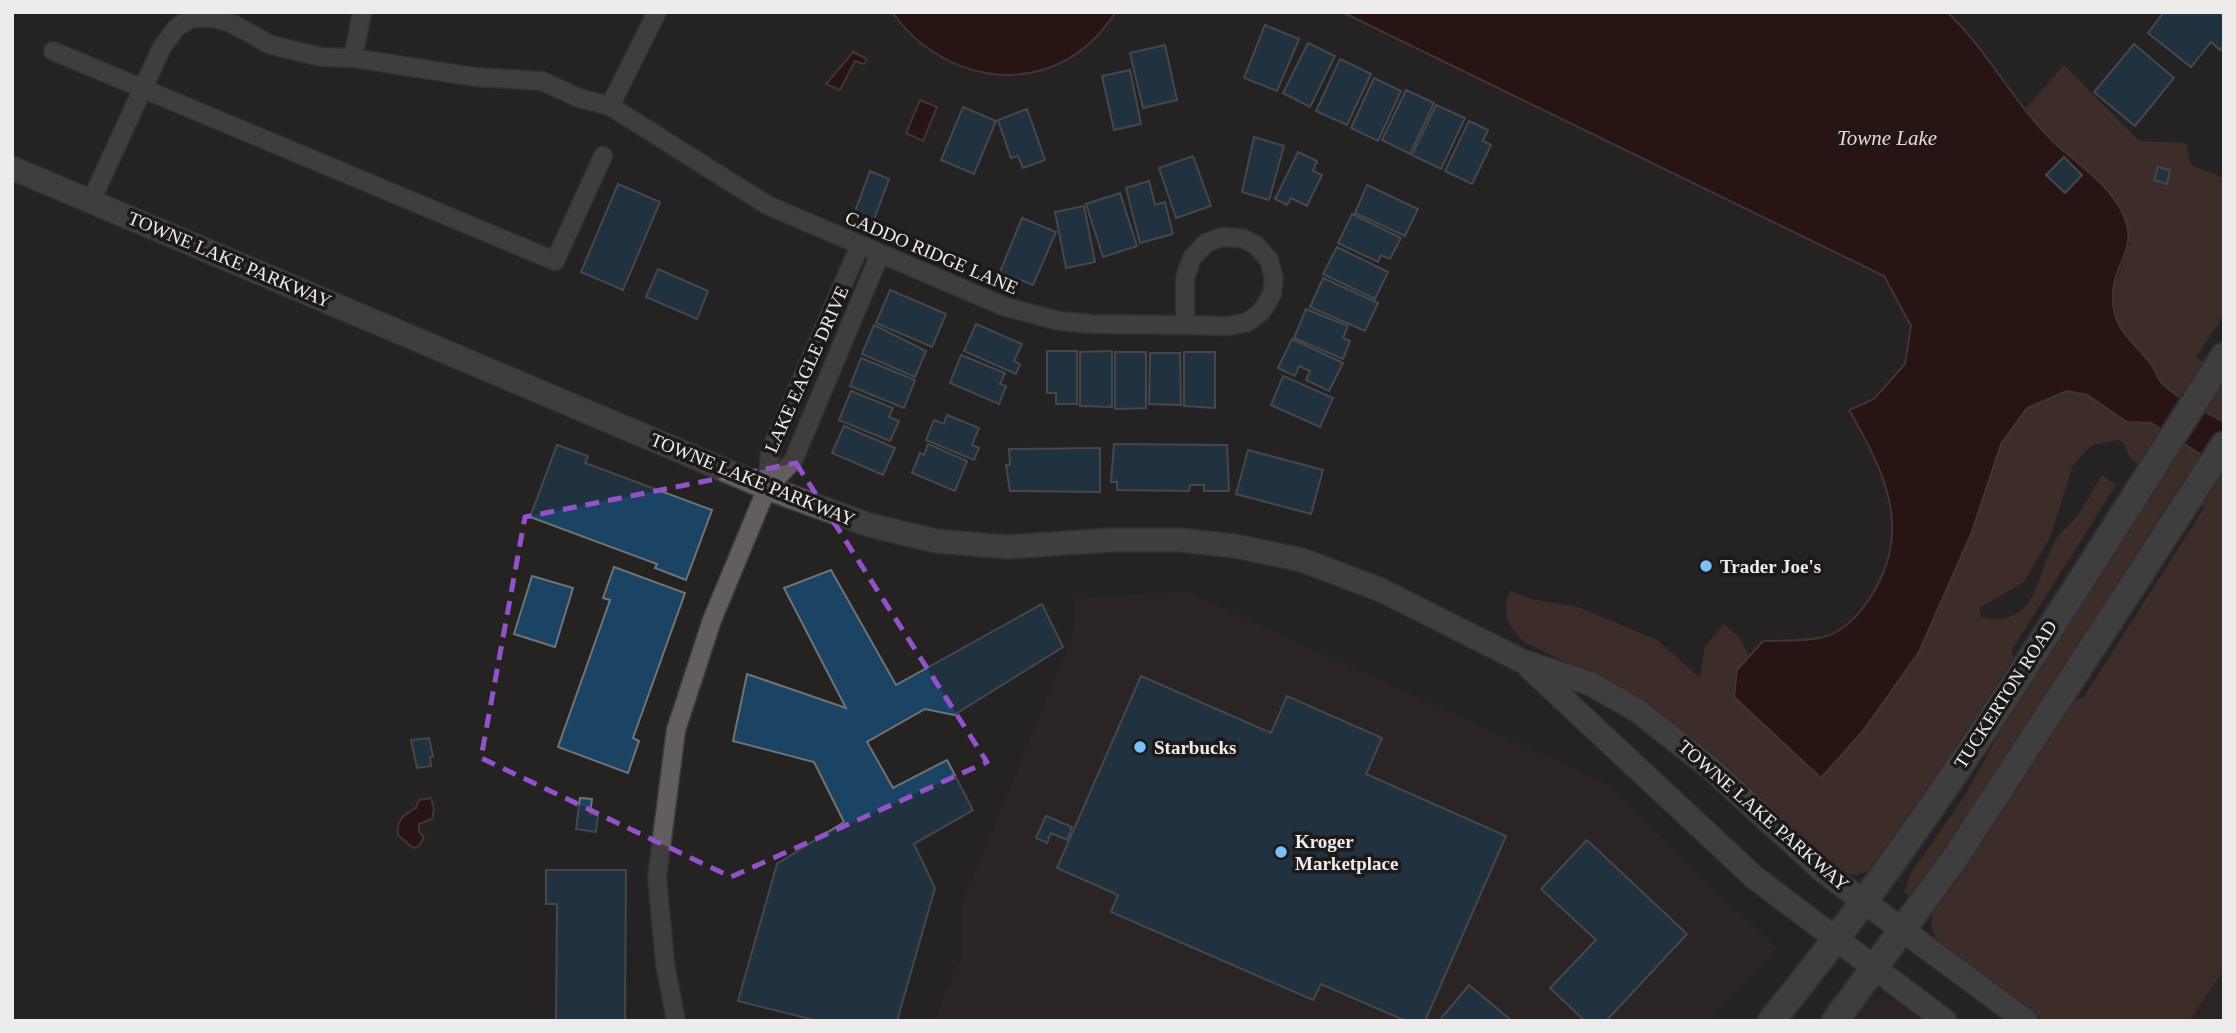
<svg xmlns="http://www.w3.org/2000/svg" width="2236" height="1033" viewBox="0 0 2236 1033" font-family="Georgia,serif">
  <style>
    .built { fill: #322926 }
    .green { fill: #5b3a2f }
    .water { fill: #2d0400; stroke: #674a46; stroke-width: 2 }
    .building { fill: #1b4363; stroke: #707375; stroke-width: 2 }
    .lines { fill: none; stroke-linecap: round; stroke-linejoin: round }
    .minor-casing { stroke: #3f3d3c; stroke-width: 21 }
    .tertiary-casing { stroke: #3f3d3c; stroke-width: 26 }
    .secondary-casing { stroke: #3f3d3c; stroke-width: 30 }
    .minor { stroke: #615e5d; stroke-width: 18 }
    .tertiary { stroke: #615e5d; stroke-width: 23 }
    .secondary { stroke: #615e5d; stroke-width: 26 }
    .marked { fill: none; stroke: #9252c8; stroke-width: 5; stroke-dasharray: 14 9; stroke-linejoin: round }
    .poi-dot { fill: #7bbef8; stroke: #1c1918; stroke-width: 2.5 }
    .labels { text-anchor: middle; stroke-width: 7; stroke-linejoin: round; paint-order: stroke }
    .street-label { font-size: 19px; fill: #eeeceb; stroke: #1c1918 }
    .poi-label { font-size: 19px; font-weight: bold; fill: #eeeceb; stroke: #1c1918; text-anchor: start }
    .water-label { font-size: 21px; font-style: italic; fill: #f6d4ca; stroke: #1c1918 }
  </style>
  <rect width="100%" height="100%" fill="#252322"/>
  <g class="built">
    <polygon points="1188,592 1605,783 1777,948 1711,1021 934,1021 961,957 961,907 1073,635 1074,598"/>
    <polygon points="2224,969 2224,1021 2189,1021"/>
    <polygon points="1880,998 1899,1001 1925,1021 1851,1021 1866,1003"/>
  </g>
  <g class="green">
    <polygon points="2064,65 2139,141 2186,143 2191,165 2224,178 2224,315 2196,357 2224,376 2224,422 2164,386 2151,364 2119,331 2113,291 2130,243 2057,145 2024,110"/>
    <path d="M 2067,391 L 2087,395 L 2127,422 L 2150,422 L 2224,469 L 2224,969 L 2189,1021 L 2044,1021 L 1941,945 C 1928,929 1931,921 1936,902 L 2073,699 L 2083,698 L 2204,508 L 2177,489 L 2133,559 L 2135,561 L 1925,884 L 1911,897 L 1904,892 L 1911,873 L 1964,797 L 2036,667 L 2123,540 L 2160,479 C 2146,468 2127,463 2124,443 L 2118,440 L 2092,445 L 2073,465 L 2050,537 L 2024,582 L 1979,608 L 1981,617 C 2038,629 2036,575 2055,541 C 2060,532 2070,525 2076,517 C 2086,505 2093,489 2102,475 L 2116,485 L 2011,651 L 2015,660 L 1952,757 L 1873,870 L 1856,875 L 1841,872 L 1698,743 L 1631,695 L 1524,642 C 1508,626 1501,613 1510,591 L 1531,599 L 1578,607 L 1657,640 L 1700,678 L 1705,646 L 1724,624 L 1740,638 L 1749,657 L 1737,670 L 1821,778 L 1972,532 L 2001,444 L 2027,408 Z"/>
  </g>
  <g class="water">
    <path d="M 892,12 L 1116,12 C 1109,22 1101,33 1092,41 C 1030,99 938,78 892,12 Z"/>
    <path d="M 1342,12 L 1947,12 C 1990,52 2015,107 2059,147 C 2082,167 2112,187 2124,216 C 2138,249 2115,262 2113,292 C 2111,330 2131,338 2151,364 C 2156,371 2158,381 2165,386 C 2181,401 2205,411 2224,422 L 2224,469 L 2151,423 L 2127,422 L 2087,395 L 2067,391 L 2027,408 L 2001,444 L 1972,532 L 1919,652 L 1863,731 L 1821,778 L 1734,697 L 1737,670 L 1763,641 C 1783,640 1808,642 1827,636 C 1844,631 1861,612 1870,598 C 1914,530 1885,473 1849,410 L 1874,399 L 1905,364 L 1911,326 L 1884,276 Z"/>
    <polygon points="853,52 867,59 864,64 855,61 840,90 826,84"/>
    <polygon points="920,100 937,107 923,141 906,133"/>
    <path d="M 431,798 L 434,809 L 432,819 L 419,824 L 419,832 L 424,837 L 419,846 L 413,848 L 398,835 C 396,819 404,815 416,808 L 419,800 Z"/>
  </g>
  <g class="building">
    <polygon points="2164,12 2221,12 2224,14 2224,45 2220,50 2211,42 2191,67 2148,33"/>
    <polygon points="1265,25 1299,39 1277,91 1244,78"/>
    <polygon points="1308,43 1335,56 1310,107 1283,93"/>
    <polygon points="2134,44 2174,78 2135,126 2094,92"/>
    <polygon points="1165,45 1177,100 1143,108 1130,53"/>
    <polygon points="1340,59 1371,74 1347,125 1316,111"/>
    <polygon points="1130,70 1141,124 1114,130 1102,76"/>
    <polygon points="1374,78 1401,91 1378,141 1351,128"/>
    <polygon points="1406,90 1434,103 1410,154 1382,140"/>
    <polygon points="1436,105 1465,118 1441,169 1412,155"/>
    <polygon points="963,107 996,121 974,174 941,160"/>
    <polygon points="1027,109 1045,160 1023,168 1018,156 1011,158 998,120"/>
    <polygon points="1469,121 1488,130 1483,141 1491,145 1472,184 1445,171"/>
    <polygon points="1254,137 1284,146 1269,200 1242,192"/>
    <polygon points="1298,152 1317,161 1313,171 1322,175 1307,206 1291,198 1287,205 1275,199"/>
    <polygon points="1193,156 1211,206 1176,218 1159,168"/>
    <polygon points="2064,157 2082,175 2065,193 2046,175"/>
    <polygon points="2158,167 2170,170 2167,184 2154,180"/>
    <polygon points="870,171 889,179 873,222 854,214"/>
    <polygon points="1149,181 1155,205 1165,202 1173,234 1140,243 1126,188"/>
    <polygon points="618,184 660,202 623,290 581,272"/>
    <polygon points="1367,185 1418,209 1405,236 1355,213"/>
    <polygon points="1120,193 1137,246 1103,257 1086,204"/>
    <polygon points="1084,206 1095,262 1066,268 1055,212"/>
    <polygon points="1352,214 1401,238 1390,259 1381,255 1378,262 1338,243"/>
    <polygon points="1022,218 1056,232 1033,285 1000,272"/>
    <polygon points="1337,247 1388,272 1375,299 1323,274"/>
    <polygon points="658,269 708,291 697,319 646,297"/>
    <polygon points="1323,278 1378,303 1365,331 1310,307"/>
    <polygon points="890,290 946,314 932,347 876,323"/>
    <polygon points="1306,309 1348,326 1343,338 1350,341 1343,359 1294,338"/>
    <polygon points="976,324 1022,344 1014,361 1020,364 1016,374 964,351"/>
    <polygon points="874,325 926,351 915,377 862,354"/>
    <polygon points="1292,339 1343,363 1329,391 1306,380 1310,371 1299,366 1295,376 1278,368"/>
    <polygon points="1047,351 1077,351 1077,404 1056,404 1056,393 1047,393"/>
    <polygon points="1112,351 1112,407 1080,406 1080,352"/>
    <polygon points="1115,352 1146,352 1146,408 1115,409"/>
    <polygon points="1184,352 1215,352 1215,408 1184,406"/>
    <polygon points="1150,353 1180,353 1181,405 1149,404"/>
    <polygon points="961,355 1005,373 1000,384 1006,386 999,404 950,383"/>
    <polygon points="861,358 915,380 904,408 850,386"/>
    <polygon points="1283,376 1333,398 1320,427 1271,405"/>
    <polygon points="851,391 893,408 889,417 899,421 890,441 839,420"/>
    <polygon points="947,415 979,428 972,445 979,448 974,460 926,440 934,420 944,424"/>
    <polygon points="844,426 895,448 883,475 832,453"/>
    <polygon points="928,444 967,461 955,491 912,473 920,453 924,455"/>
    <polygon points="1114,444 1227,445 1229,491 1204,491 1204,485 1190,485 1189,491 1117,490 1117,482 1111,482"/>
    <polygon points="557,445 588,456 585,463 712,510 686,580 655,568 657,564 530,517"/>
    <polygon points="1100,448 1100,492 1010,491 1006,465 1010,465 1009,449"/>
    <polygon points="1248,450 1323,470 1311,514 1236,494"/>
    <polygon points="614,567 685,593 633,738 639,741 628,773 558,747 610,600 603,598"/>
    <polygon points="831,570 896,685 1042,604 1063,647 954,715 925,709 867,742 893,788 947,760 973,810 914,844 935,888 897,1021 818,1021 738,1001 777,864 844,822 814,762 733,741 747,674 846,708 784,588"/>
    <polygon points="532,576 573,588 555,647 514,634"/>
    <polygon points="1141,676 1271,733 1287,696 1382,738 1366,774 1506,836 1425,1021 1406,1021 1321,984 1313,1000 1111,912 1118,895 1057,868"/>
    <polygon points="429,738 433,756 430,757 431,766 417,768 411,740"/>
    <polygon points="580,798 592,799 590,814 598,815 596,832 576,829"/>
    <polygon points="1046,816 1072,827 1067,840 1051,833 1047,843 1036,838"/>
    <polygon points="1587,840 1687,934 1606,1021 1585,1021 1550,988 1596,940 1541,889"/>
    <polygon points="546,870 626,870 625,1021 556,1021 557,904 546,904"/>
    <polygon points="1469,985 1512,1021 1439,1021"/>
  </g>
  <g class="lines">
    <g class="minor-casing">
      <g id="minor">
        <polyline points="53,51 555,261 603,156"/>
        <polyline points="353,58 362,12"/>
        <polyline points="610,106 657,12"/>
        <polyline points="91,201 162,47 176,28 191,18 214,18 233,24 271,45 321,57 353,58 475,77 542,81 579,98 610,106 767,205 1003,306 1059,321 1093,324 1185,325 1229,326 1248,322 1262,311 1272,294 1274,278 1269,260 1256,245 1242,238 1222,237 1206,243 1192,258 1185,278 1185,325"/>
        <polyline points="767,488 793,461 880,254"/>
        <polyline points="676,1021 665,963 657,877 676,730 712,620 767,488 770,452 860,245"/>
      </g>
    </g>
    <g class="tertiary-casing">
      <g id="tertiary">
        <polyline points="12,168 767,488 869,525 936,541 1007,547 1112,540 1180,540 1235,546 1302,560 1381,590 1522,661 1591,684 1638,711 1708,766 1824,872 2026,1021"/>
        <polyline points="1529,667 1754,877 1945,1021"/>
      </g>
    </g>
    <g class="secondary-casing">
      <g id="secondary">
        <path d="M 1771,1021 C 1941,814 2079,581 2224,356"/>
        <polyline points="1835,1021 1955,858 2224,445"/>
      </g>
    </g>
    <use href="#minor" class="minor"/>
    <use href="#tertiary" class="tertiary"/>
    <use href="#secondary" class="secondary"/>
  </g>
  <path d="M0 0H2236V1033H0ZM 796,463 L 987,762 L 731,877 L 481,758 L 525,517 Z" fill="#252322" fill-opacity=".55" fill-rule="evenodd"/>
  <path class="marked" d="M 796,463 L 987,762 L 731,877 L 481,758 L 525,517 Z"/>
  <g class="poi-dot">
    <circle cx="1706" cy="566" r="7"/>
    <circle cx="1140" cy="747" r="7"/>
    <circle cx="1281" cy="852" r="7"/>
  </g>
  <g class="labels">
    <g class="street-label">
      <text transform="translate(932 252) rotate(23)" y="7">CADDO RIDGE LANE</text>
      <text transform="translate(230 259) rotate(23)" y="7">TOWNE LAKE PARKWAY</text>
      <text transform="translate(806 369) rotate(-66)" y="7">LAKE EAGLE DRIVE</text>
      <text transform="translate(753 479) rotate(22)" y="7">TOWNE LAKE PARKWAY</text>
      <text transform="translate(2005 694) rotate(-57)" y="7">TUCKERTON ROAD</text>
      <text transform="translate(1764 815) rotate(41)" y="7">TOWNE LAKE PARKWAY</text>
    </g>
    <g class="poi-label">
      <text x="1720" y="573">Trader Joe's</text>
      <text x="1154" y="754">Starbucks</text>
      <text x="1295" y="848">Kroger<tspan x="1295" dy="22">Marketplace</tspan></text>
    </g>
    <g class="water-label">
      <text x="1887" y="145">Towne Lake</text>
    </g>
  </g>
  <rect width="2236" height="1033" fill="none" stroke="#eeeceb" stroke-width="28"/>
</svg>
